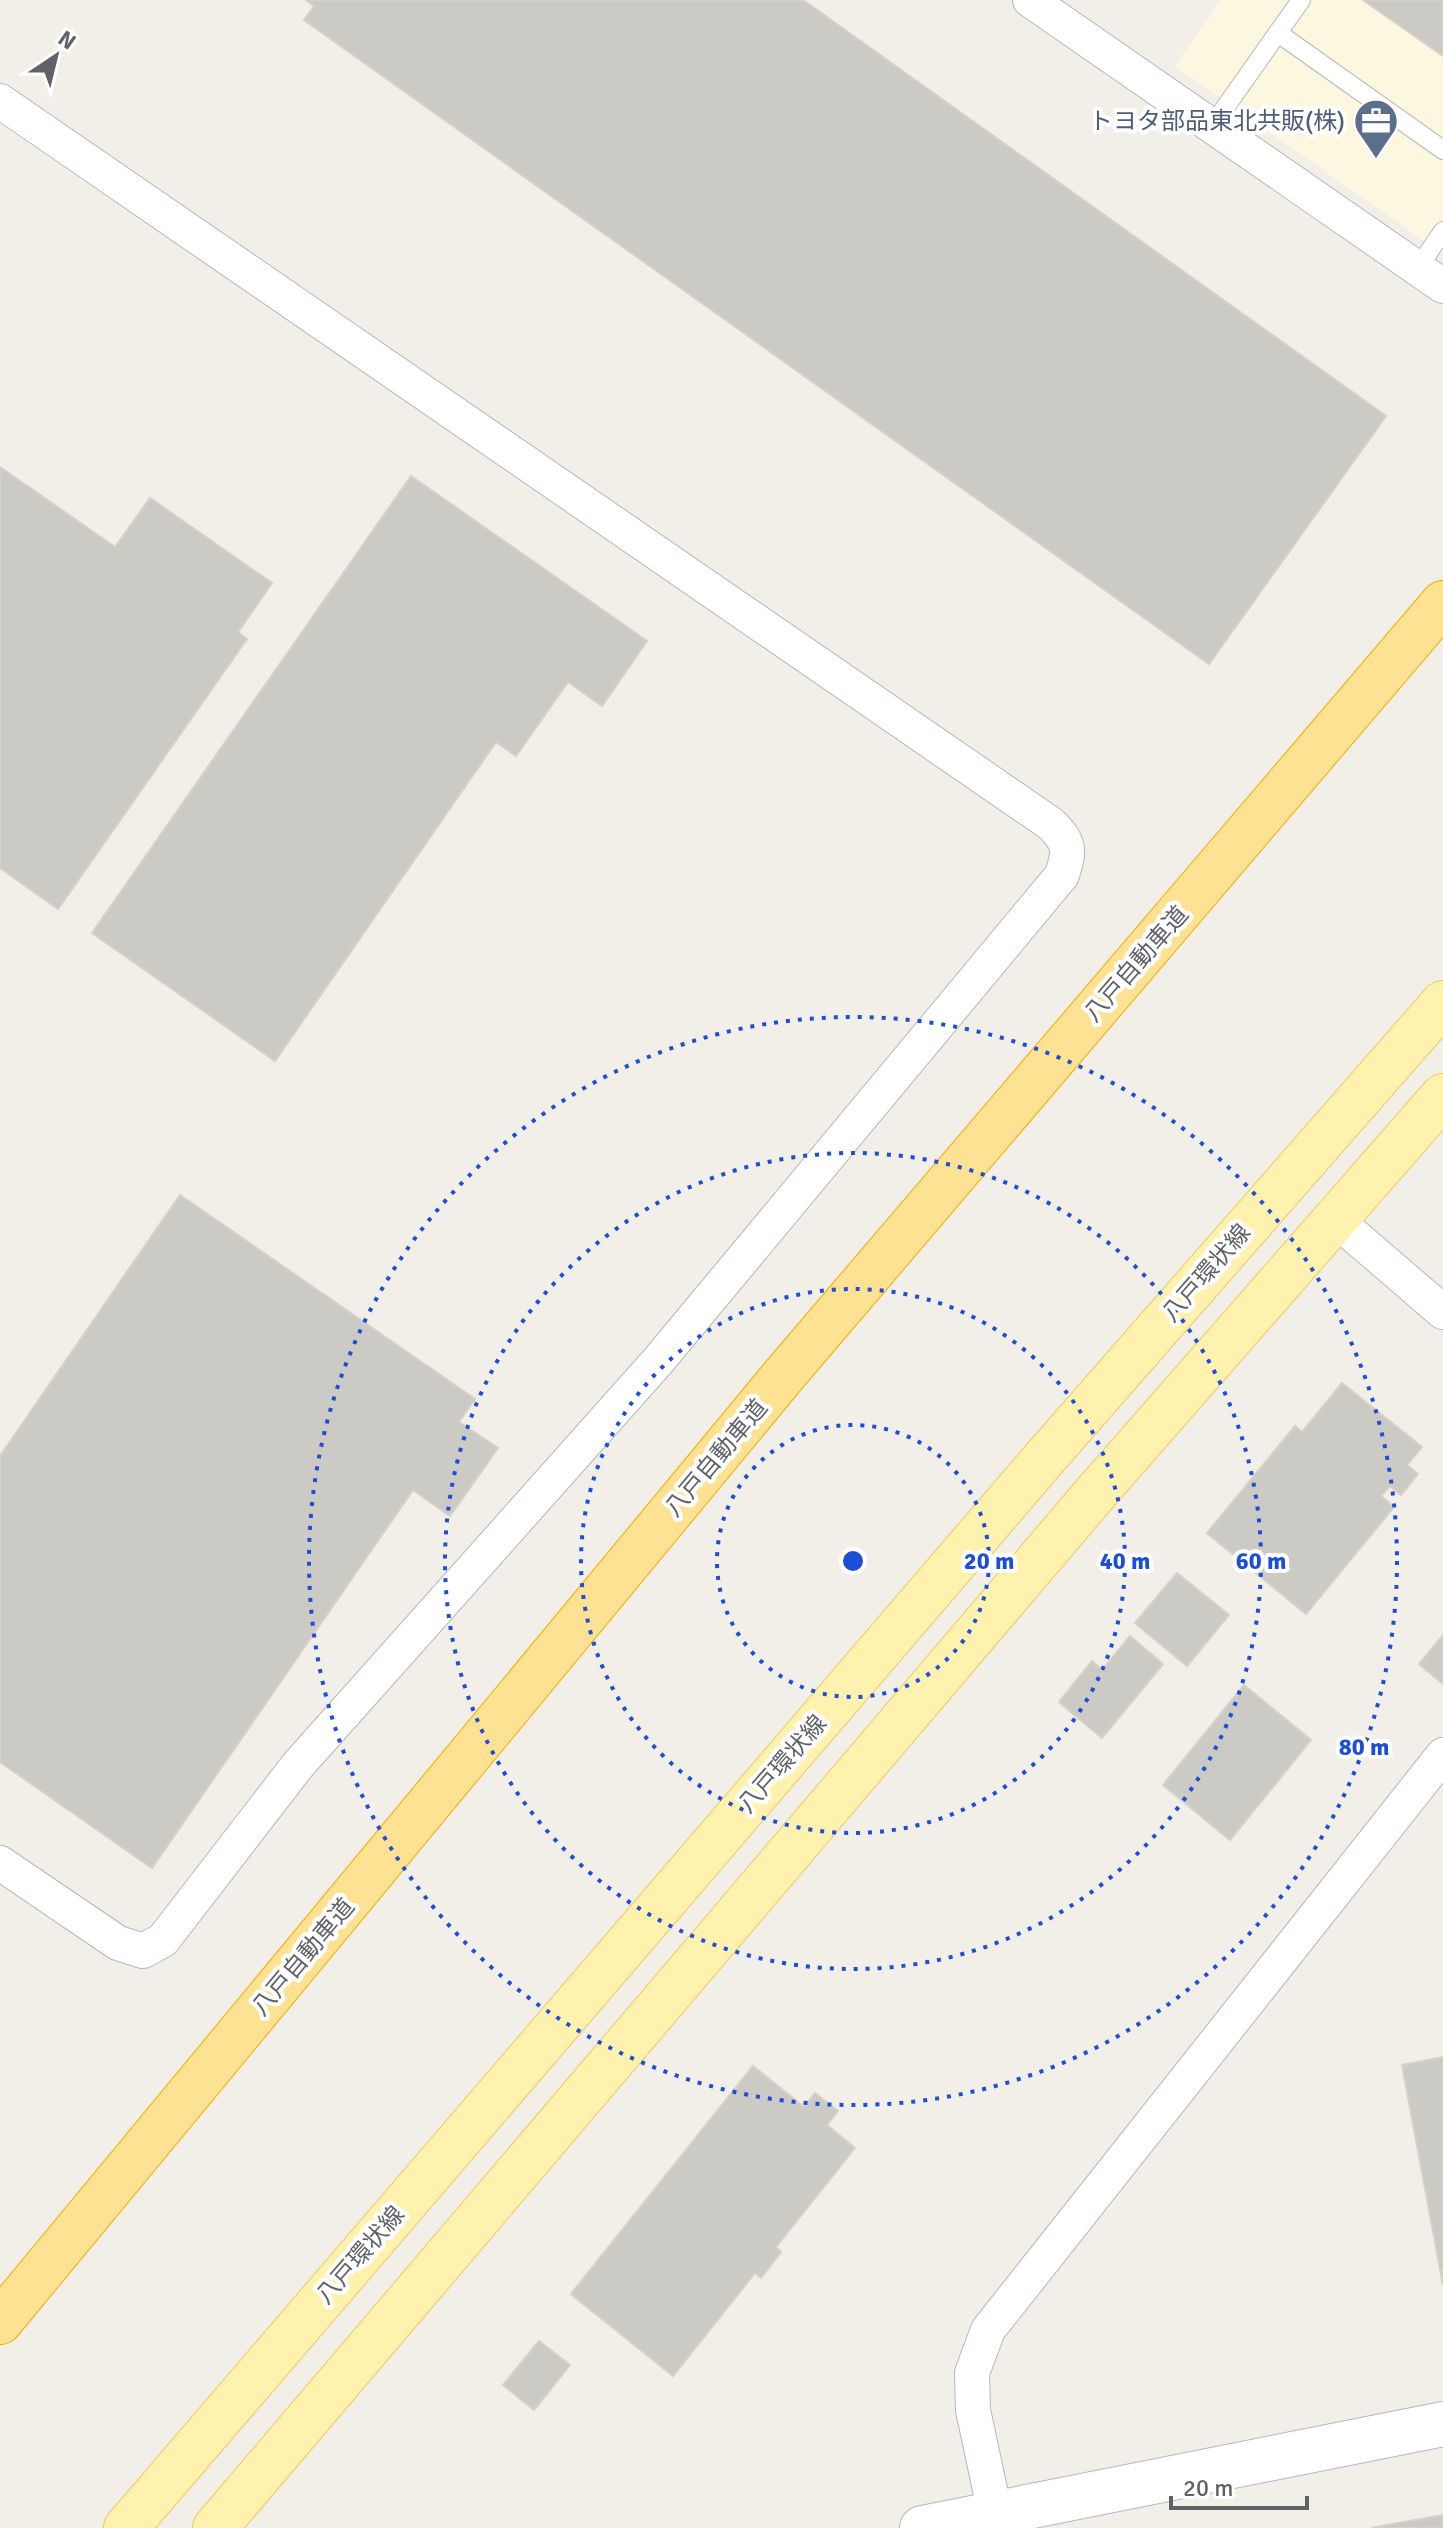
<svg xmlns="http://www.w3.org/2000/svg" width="1443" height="2528" viewBox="0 0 1443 2528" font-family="Signika,'Noto Sans JP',sans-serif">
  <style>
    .commercial { fill: #fef7e0 }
    .building { fill: #cccac5; stroke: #d6d1c6; stroke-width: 2 }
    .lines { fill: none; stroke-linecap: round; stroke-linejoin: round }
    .service-casing { stroke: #b5b8bc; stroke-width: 20 }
    .minor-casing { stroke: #b5b8bc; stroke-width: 36 }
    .tertiary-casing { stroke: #b5b8bc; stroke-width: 46 }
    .primary-casing { stroke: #f2c960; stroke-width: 46 }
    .motorway-casing { stroke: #f9ab00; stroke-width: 46 }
    .service { stroke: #fff; stroke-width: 18 }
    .minor { stroke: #fff; stroke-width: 34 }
    .tertiary { stroke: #fff; stroke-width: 44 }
    .primary { stroke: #fff2af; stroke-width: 44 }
    .motorway { stroke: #fde293; stroke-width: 44 }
    .ring { fill: none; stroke: #1d4ed8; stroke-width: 4; stroke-dasharray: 4 8 }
    .labels { text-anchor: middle; stroke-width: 8; stroke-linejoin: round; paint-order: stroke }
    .service-label { font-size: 24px; fill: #4e5e75; stroke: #fff; text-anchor: end }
    .street-label { font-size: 24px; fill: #5f6368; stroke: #fff }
    .centre { fill: #1d4ed8; stroke: #fff; stroke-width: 4 }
    .ring-label { font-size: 24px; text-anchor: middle; font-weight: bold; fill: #1d4ed8; stroke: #fff; stroke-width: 8; stroke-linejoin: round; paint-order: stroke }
  </style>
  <rect width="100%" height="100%" fill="#f1efe8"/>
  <polygon class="commercial" points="1221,0 1443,0 1443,254 1175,66"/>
  <g class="building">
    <polygon points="306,0 803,0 1386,416 1209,664 304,20 314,6"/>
    <polygon points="1363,0 1443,0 1443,56"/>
    <polygon points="0,467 115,547 150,498 272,583 238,632 247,639 58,909 0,868"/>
    <polygon points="411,476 647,641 602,706 568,682 516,756 496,742 275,1061 92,933"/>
    <polygon points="180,1195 475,1399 459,1422 498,1448 450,1516 413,1490 152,1868 0,1762 0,1456"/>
    <polygon points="1342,1383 1422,1447 1407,1465 1418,1474 1401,1495 1390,1486 1381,1496 1394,1507 1306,1614 1207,1533 1295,1426 1302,1432"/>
    <polygon points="1177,1573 1229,1615 1187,1666 1135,1623"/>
    <polygon points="1443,1635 1443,1684 1419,1664"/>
    <polygon points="1130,1636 1163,1664 1102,1738 1059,1702 1092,1661 1102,1670"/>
    <polygon points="1244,1685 1311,1740 1230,1840 1163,1785"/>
    <polygon points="1443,2057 1443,2285 1402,2065"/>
    <polygon points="753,2066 804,2107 815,2093 838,2111 827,2125 855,2148 776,2247 781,2252 761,2278 755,2273 673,2376 571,2294"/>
    <polygon points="539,2341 570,2365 534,2410 503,2385"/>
    <polygon points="1443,2515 1443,2528 1371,2528"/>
  </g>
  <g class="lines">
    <g class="service-casing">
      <g id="service">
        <polyline points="1278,33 1443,150"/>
        <polyline points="1212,126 1301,0"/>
        <polyline points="1418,268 1443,231"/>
      </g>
    </g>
    <g class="minor-casing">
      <g id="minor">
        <polyline points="1030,0 1443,286"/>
        <path d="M 0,101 L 1051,824 C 1070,843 1070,850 1062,875 L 658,1361 L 298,1765 L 163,1940 L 143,1951 L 118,1943 L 0,1863"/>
        <polyline points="1336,1220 1443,1312"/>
        <polyline points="995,2513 973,2410 972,2373 988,2330 1443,1755"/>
      </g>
    </g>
    <g class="tertiary-casing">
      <polyline id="tertiary" points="922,2528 1443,2424"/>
    </g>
    <g class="primary-casing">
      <g id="primary">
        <polyline points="126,2528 1043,1460 1443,1003"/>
        <polyline points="215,2528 1093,1496 1443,1096"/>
      </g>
    </g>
    <g class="motorway-casing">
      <polyline id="motorway" points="0,2322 784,1375 1443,603"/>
    </g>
    <use href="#service" class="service"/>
    <use href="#minor" class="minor"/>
    <use href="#tertiary" class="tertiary"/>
    <use href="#primary" class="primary"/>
    <use href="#motorway" class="motorway"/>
  </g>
  <g class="ring">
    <circle cx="853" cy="1561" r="136"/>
    <circle cx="853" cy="1561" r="272"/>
    <circle cx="853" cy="1561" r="408"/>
    <circle cx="853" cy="1561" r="544"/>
  </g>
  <defs>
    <g id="office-pin" transform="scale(2.3)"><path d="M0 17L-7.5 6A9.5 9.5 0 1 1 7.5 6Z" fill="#5c6f8a" stroke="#fff"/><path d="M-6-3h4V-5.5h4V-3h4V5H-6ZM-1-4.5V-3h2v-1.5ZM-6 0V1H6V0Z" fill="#fff"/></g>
  </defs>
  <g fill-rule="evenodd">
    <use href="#office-pin" x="1376" y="121"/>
  </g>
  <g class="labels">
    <g class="service-label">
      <text x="1345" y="129">トヨタ部品東北共販(株)</text>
    </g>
    <g class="street-label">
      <text transform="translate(1136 964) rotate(-49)" y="8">八戸自動車道</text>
      <text transform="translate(1206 1273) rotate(-49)" y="8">八戸環状線</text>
      <text transform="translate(716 1458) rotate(-50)" y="8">八戸自動車道</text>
      <text transform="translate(782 1764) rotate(-49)" y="8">八戸環状線</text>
      <text transform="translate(303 1957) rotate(-50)" y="8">八戸自動車道</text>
      <text transform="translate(360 2255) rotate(-49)" y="8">八戸環状線</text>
    </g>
  </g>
  <circle cx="853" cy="1561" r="12" class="centre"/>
  <g class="ring-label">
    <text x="989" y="1569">20 m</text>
    <text x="1125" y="1569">40 m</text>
    <text x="1261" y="1569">60 m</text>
    <text x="1364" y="1755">80 m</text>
  </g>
  <g transform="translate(56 56) rotate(35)" stroke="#ffffff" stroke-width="6" paint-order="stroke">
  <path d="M0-6L14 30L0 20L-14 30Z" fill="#5f6368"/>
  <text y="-12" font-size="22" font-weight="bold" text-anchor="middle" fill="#5f6368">N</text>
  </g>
  <path d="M1171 2496v12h136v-12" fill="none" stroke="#5f6368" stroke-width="4"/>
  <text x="1183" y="2496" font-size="24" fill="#5f6368" stroke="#ffffff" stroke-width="6" paint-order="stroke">20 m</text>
</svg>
